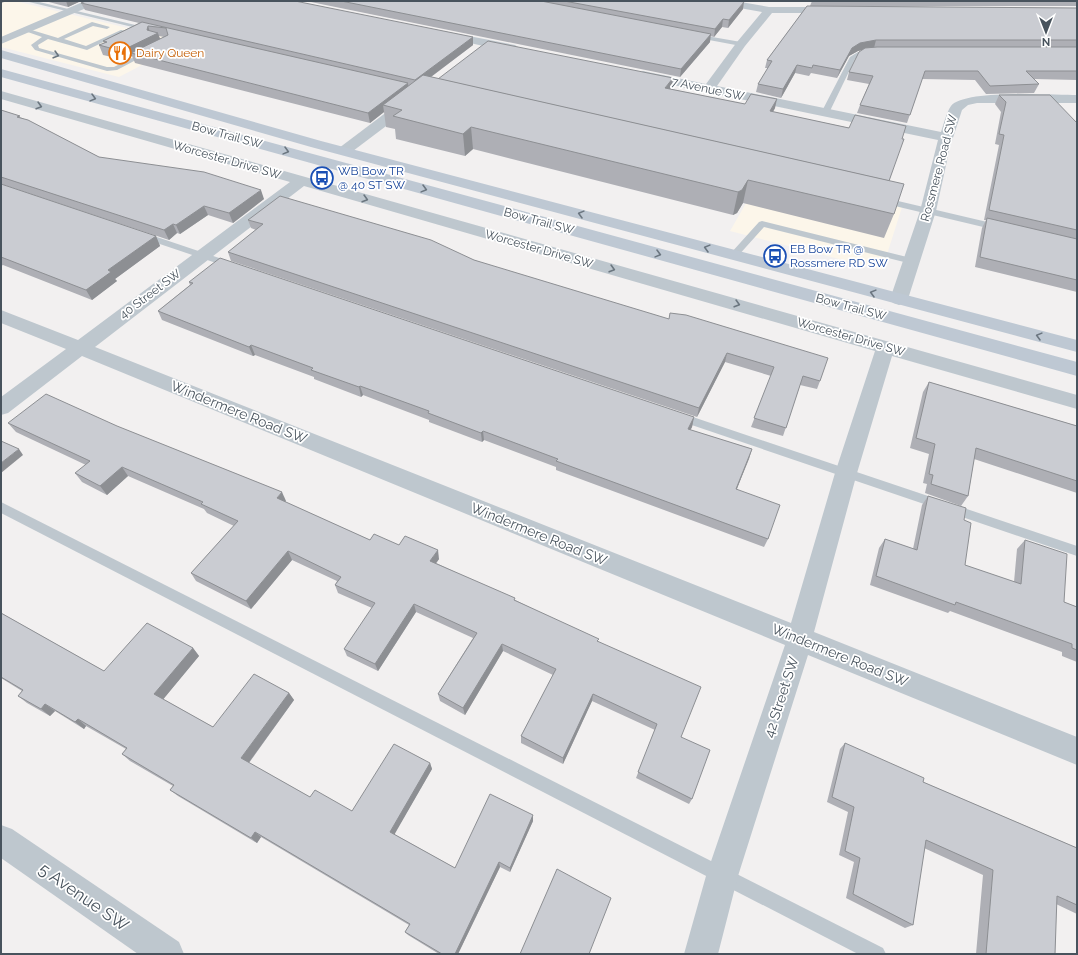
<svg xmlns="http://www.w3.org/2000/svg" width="1078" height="955" viewBox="0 0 1078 955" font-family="Raleway,sans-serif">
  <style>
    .commercial { fill: #fcf6ea }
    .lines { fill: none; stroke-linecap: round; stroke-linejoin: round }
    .service { fill: #bec7ce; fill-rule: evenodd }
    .minor { fill: #bec7ce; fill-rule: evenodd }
    .secondary { fill: #bec8d3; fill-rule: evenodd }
    .wall { fill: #aeafb5; fill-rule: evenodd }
    .shaded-wall { fill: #8d8f93 }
    .building { fill: #caccd2; stroke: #8d8f93 }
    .oneway { stroke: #6b767f }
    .oneway2 { stroke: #6b7680 }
    .labels { text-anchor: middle; stroke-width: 3.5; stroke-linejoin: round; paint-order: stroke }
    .far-food-label { font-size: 12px; fill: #c56008; stroke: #fff; text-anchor: start }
    .far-street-label { font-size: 12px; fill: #48535d; stroke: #fff }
    .far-transit-label { font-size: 12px; fill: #164399; stroke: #fff; text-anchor: start }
    .street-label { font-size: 14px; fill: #48535d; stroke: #fff }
    .near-street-label { font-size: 17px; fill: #48535d; stroke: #fff }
  </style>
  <rect width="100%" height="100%" fill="#f2f0f0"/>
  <g class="commercial">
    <polygon points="1,1 15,1 186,42 119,77 1,47"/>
    <polygon points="764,172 903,204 882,270 730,231"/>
  </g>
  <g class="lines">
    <g class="service">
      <polygon points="25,1 35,1 152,29 149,31"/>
      <polygon points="92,22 110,27 107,29 93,26 64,39 86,46 121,30 126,31 87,50 48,39 38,45 39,48 107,67 114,67 146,51 151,52 117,70 107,71 35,50 31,45 42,37 22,30 25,28 58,38"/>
      <polygon points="695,34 741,42 744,44 741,46 693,37 693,35"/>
      <polygon points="872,49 875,51 874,52 862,55 855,59 829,113 822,115 821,113 850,57 858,52"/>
      <polygon points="881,197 1000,225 1004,228 1000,231 878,202 878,198"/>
      <polygon points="762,221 915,259 917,261 912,264 764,227 737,257 731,257 731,253 759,222"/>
      <polygon points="142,232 234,263 236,265 234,267 228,267 139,237 138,235"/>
      <polygon points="678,412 1077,546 1077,556 674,419 672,416"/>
      <polygon points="1,502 883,948 886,954 858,954 1,513"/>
    </g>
    <g class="minor">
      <polygon points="85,1 99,1 98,3 1,44 1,37"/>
      <path d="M 712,1 L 735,1 L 769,7 L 834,7 L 839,10 L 834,13 L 772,13 L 745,46 L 717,86 L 941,132 C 944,124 946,113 951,106 C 964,89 1053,95 1077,95 L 1077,103 L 977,103 L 968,105 L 962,110 L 950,147 L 936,211 L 908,299 L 905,303 L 899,305 L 893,303 L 890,299 L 920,211 L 938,140 L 639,78 L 637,75 L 643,71 L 706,84 L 737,42 L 762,12 L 717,4 Z"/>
      <polygon points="443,31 515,45 521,49 515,53 439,36 437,34 439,32"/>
      <path d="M 1,91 L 1077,395 L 1077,409 L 892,356 L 857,473 L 814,632 L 1077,737 L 1077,765 L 808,655 L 738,876 L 718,954 L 684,954 L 706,876 L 785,645 L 82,356 L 8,413 L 1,415 L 1,397 L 66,349 L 1,323 L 1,310 L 78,340 L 290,182 L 1,99 ZM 304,186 L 875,351 L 835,473 L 791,623 L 95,347 Z"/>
      <polygon points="409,98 415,102 414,105 349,154 339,154 337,151 339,148 404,99"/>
      <polygon points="1,825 12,829 179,942 184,954 138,954 1,858"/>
    </g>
    <g class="secondary">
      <polygon points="1,50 321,141 1077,340 1077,352 311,147 1,58"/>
      <polygon points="1,69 1077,362 1077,376 1,77"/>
    </g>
  </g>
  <g class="wall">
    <polygon points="45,1 81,1 68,7"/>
    <polygon points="306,1 738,1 743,9 728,28 722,27 714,37 710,36 710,42 680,77"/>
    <polygon points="812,1 1077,1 1077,6 810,6"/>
    <path d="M 81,3 L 473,37 L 473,45 L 431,77 L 438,79 L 672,87 L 670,89 L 745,104 L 775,108 L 773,112 L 902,139 L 889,181 L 894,214 L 884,238 L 743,203 L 737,213 L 733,215 L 473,149 L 465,156 L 396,139 L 395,129 L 386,127 L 384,112 L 370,123 L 135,63 L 132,56 L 125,60 L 103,55 L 99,45 L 104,43 L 103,41 L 139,23 L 85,10 ZM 159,36 L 164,37 L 160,39 Z"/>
    <polygon points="807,6 1077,8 1077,80 1034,79 1039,84 1034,93 986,94 975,80 922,79 907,123 857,113 860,105 869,84 847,80 849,72 863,49 858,51 849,56 837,78 811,73 809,76 795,73 781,98 756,92 758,84 768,68 765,68 767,60"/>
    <polygon points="999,95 1077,123 1077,292 975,267 982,228 986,220 984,220 999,145 995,144 1001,112 995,104"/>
    <polygon points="1,110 22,118 99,157 264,199 233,223 208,215 180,234 177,233 169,240 1,184"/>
    <polygon points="1,184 156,236 160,246 115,279 117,281 92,300 3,265 1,266"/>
    <polygon points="248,220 474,260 820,381 817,389 800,385 783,436 751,427 771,376 725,362 697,417 231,261 228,252 256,230 251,228"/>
    <polygon points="189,282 694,417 692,427 690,430 752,449 737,489 768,539 764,547 556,470 556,467 484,440 482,442 429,422 429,420 363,395 361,397 314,379 314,377 255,355 253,356 162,320 158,311 190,285"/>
    <polygon points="929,382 1077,426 1077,493 974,459 968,496 961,506 925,493 927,484 923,483 929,454 910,448 923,392"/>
    <polygon points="8,423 286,501 285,502 370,540 399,545 439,559 436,563 515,600 598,641 681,737 692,799 689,804 636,778 655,730 592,701 563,764 521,743 521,736 553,675 503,651 465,715 440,701 438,694 473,638 416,612 378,671 347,656 344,649 372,608 338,593 335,585 337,581 292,560 251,609 196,581 191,573 234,526 207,513 204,509 128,476 107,495 82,482 75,473 86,465 16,432"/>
    <polygon points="928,496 964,520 965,565 1014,582 1017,549 1025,540 1064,602 1077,607 1077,662 1062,656 1062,652 950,611 948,613 870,585 879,548 885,539 913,549 922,505"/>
    <polygon points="1,613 104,671 193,648 199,656 163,699 213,727 289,693 294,700 249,763 310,797 352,811 430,763 432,769 394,834 455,868 533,815 533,821 510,872 500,867 458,954 439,954 408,935 405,932 409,925 261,837 257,843 178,796 170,790 173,786 130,761 122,754 126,749 86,726 84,729 55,711 50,716 27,703 18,696 22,691 1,678"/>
    <polygon points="845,743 923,782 1077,848 1077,914 1056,904 1055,954 976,954 983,875 924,848 913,925 905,928 846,898 854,862 839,855 848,812 827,802 840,749"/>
  </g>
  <g class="shaded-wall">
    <polygon points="1,1 7,1 1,3"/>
    <polygon points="66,1 81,1 68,7"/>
    <polygon points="744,2 743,9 728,28 729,20"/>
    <polygon points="723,19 722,27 714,37 715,29"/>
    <polygon points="148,26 151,35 158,33 161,42 131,53 132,56 125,60 121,51 147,30"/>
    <polygon points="711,34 710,42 680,77 681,69"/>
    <polygon points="473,37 473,45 416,88 415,80"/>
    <polygon points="876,40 874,48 858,51 849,56 837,78 840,70 852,48 860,43"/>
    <polygon points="797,65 795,73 781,98 783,89"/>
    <polygon points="673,78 672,87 664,96 665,88"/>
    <polygon points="408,83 409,93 383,105 384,112 370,123 368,113"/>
    <polygon points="777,99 775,108 768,120 770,111"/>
    <polygon points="471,127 473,149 465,156 463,134"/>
    <polygon points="748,180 743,203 737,213 733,215 738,192"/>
    <polygon points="261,190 264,199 233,223 229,213"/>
    <polygon points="204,206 208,215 180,234 176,225"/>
    <polygon points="173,224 177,233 169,240 164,230"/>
    <polygon points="156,236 160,246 115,279 117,281 92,300 86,290 108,270"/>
    <polygon points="251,345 255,355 253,356 249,347"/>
    <polygon points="727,353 725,362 697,417 699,408"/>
    <polygon points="360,386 363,395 361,397 359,387"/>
    <polygon points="694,417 692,427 686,439 688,429"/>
    <polygon points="483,431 484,440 482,442 481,433"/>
    <polygon points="19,449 23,455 1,473 1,463"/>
    <polygon points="752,449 749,459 733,498 736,489"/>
    <polygon points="122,467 128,476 107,495 100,486"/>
    <polygon points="282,492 286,501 281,507 277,498"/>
    <polygon points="438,550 439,559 432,569 430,561"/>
    <polygon points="288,551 292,560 251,609 246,601"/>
    <polygon points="414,604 416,612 378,671 375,664"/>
    <polygon points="502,644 503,651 465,715 463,708"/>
    <polygon points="193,648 199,656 161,702 154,694"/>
    <polygon points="289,693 294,700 247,765 241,758"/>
    <polygon points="593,694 592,701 563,764 563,758"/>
    <polygon points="45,704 55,711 50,716 41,709"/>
    <polygon points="78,719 86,726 84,729 75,722"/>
    <polygon points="430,763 432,769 393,837 390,832"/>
    <polygon points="533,815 533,821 510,872 510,868"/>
    <polygon points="255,832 261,837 257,843 251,838"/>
    <polygon points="499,862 500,867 458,954 455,954"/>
  </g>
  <g class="building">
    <polygon points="86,1 295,1 473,37 415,80 81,3"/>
    <polygon points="341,1 541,1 711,34 681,69"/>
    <polygon points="564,1 738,1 744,2 729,20 723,19 715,29"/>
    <polygon points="807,6 1077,8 1077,40 876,40 860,43 852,48 840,70 813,65 812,68 797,65 783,89 758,84 772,61 767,60"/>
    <polygon points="142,22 408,83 368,113 131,53 168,35 166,28 148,26 147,30 158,33 121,51 99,45 107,42 103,41"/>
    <polygon points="488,41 673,78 665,88 745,104 751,94 777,99 770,111 849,128 855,115 906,126 902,139 904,139 889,181 438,79"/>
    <polygon points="877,47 1077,47 1077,71 1026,71 1039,84 990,86 978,71 925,71 910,115 860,105 873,76 849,72 859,52 865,48"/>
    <polygon points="423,75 904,184 894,214 748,180 742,190 738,192 471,127 463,134 393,116 402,110 383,105"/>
    <polygon points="999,95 1050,95 1077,123 1077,230 989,210 1004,135 999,134 1006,102"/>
    <polygon points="1,110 20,116 17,117 28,120 99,157 204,172 261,190 229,213 204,206 176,225 173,224 164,230 1,177"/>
    <polygon points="1,184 156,236 108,270 111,272 86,290 1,257"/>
    <polygon points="280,196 431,240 474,260 669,319 670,313 686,315 828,358 820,381 803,376 786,428 754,418 774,367 727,353 699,408 228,252 263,224 248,220"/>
    <polygon points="987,218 1077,239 1077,280 980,257"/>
    <polygon points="220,258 694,417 688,429 752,449 736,489 780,505 768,539 556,461 558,459 483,431 481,433 428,413 429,411 360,386 359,387 311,370 313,368 251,345 249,347 158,311 193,283 189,282"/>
    <polygon points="929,382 1077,426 1077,481 976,448 968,496 931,484 933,475 929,474 935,444 916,438"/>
    <polygon points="46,394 117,426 282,492 277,498 370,540 374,534 399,545 405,536 438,550 430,561 515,598 514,600 599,639 597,641 701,687 681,737 710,750 692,799 638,772 657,724 593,694 563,758 521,736 556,669 502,644 463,708 438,694 477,633 414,604 375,664 344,649 375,603 335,585 341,577 288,551 246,601 191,573 238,521 201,504 203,502 122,467 100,486 75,473 90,461 8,423"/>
    <polygon points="1,441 19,449 1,463"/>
    <polygon points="928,496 966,508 964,520 971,523 965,565 1021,584 1025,540 1067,554 1064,602 1077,607 1077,650 1072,648 1072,644 956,602 955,605 876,576 885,539 917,550"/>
    <polygon points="1,613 104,671 147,623 193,648 154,694 213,727 254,674 289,693 241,758 310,797 315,790 352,811 394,744 430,763 390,832 455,868 490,794 533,815 510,868 499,862 455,954 442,954 405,932 410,924 255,832 251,838 170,790 174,785 122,754 127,748 78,719 75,722 45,704 41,709 18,696 23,690 1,677"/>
    <polygon points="845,743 924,778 923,782 1077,848 1077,905 1057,896 1055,954 986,954 993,870 926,840 913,925 853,894 860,858 845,851 854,807 832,797"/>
    <polygon points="557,869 611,898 589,954 520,954"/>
  </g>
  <defs><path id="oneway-chevron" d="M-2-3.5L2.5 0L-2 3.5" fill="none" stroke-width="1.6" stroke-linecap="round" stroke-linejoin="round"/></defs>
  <g class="oneway">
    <use href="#oneway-chevron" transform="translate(56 55) rotate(16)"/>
    <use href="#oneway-chevron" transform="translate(39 106) rotate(16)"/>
    <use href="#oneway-chevron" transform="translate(365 199) rotate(16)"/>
    <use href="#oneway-chevron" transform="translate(612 269) rotate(16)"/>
    <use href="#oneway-chevron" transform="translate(737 304) rotate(16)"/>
  </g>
  <g class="oneway2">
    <use href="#oneway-chevron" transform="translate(93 98) rotate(15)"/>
    <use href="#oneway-chevron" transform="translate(286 151) rotate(15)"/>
    <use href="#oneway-chevron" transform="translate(424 189) rotate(15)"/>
    <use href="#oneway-chevron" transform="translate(581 214) rotate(-165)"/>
    <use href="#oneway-chevron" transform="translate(707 248) rotate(-165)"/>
    <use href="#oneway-chevron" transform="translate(658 254) rotate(15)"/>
    <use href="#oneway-chevron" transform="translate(873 293) rotate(-165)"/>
    <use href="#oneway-chevron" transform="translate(1039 336) rotate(-165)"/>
  </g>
  <defs>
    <g id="restaurant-ring" transform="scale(1.15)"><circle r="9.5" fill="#fff" stroke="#e8710a" stroke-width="1.5"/><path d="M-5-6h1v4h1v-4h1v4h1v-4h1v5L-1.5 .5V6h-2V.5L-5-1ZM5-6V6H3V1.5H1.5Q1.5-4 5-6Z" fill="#e8710a"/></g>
    <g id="bus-ring" transform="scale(1.15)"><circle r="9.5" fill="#fff" stroke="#1a4fb4" stroke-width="1.5"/><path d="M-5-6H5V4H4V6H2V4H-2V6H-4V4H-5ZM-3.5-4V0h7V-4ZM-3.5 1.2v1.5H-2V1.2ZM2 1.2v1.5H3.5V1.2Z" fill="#1a4fb4"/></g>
  </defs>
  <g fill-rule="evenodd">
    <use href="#restaurant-ring" x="120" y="53"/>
    <use href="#bus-ring" x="322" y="178"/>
    <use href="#bus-ring" x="775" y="256"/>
  </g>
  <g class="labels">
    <g class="far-food-label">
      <text x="136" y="57">Dairy Queen</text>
    </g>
    <g class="far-street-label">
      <text transform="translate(708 89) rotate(12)" y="4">7 Avenue SW</text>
      <text transform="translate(227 135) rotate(15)" y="4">Bow Trail SW</text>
      <text transform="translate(227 160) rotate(16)" y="4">Worcester Drive SW</text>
      <text transform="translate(939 168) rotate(-75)" y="4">Rossmere Road SW</text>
      <text transform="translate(539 221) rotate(15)" y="4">Bow Trail SW</text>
      <text transform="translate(539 249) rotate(16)" y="4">Worcester Drive SW</text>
      <text transform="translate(150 294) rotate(-37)" y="4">40 Street SW</text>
      <text transform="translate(851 307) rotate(15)" y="4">Bow Trail SW</text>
      <text transform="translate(851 337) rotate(16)" y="4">Worcester Drive SW</text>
    </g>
    <g class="far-transit-label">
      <text x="338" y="175">WB Bow TR<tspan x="338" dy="14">@ 40 ST SW</tspan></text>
      <text x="790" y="253">EB Bow TR @<tspan x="790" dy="14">Rossmere RD SW</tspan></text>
    </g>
    <g class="street-label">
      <text transform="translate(239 412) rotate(22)" y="5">Windermere Road SW</text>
      <text transform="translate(539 534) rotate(22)" y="5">Windermere Road SW</text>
      <text transform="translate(840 655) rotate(22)" y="5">Windermere Road SW</text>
      <text transform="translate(781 697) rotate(-72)" y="5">42 Street SW</text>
    </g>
    <g class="near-street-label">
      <text transform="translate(84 897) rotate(35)" y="6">5 Avenue SW</text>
    </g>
  </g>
  <rect width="1078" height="955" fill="none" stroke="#48535d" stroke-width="4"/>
  <g transform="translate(1046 32) rotate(180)" stroke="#ffffff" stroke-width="3" paint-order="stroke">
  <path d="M0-3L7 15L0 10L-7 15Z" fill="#48535d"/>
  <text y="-6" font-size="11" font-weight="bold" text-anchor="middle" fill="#48535d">N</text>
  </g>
</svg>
